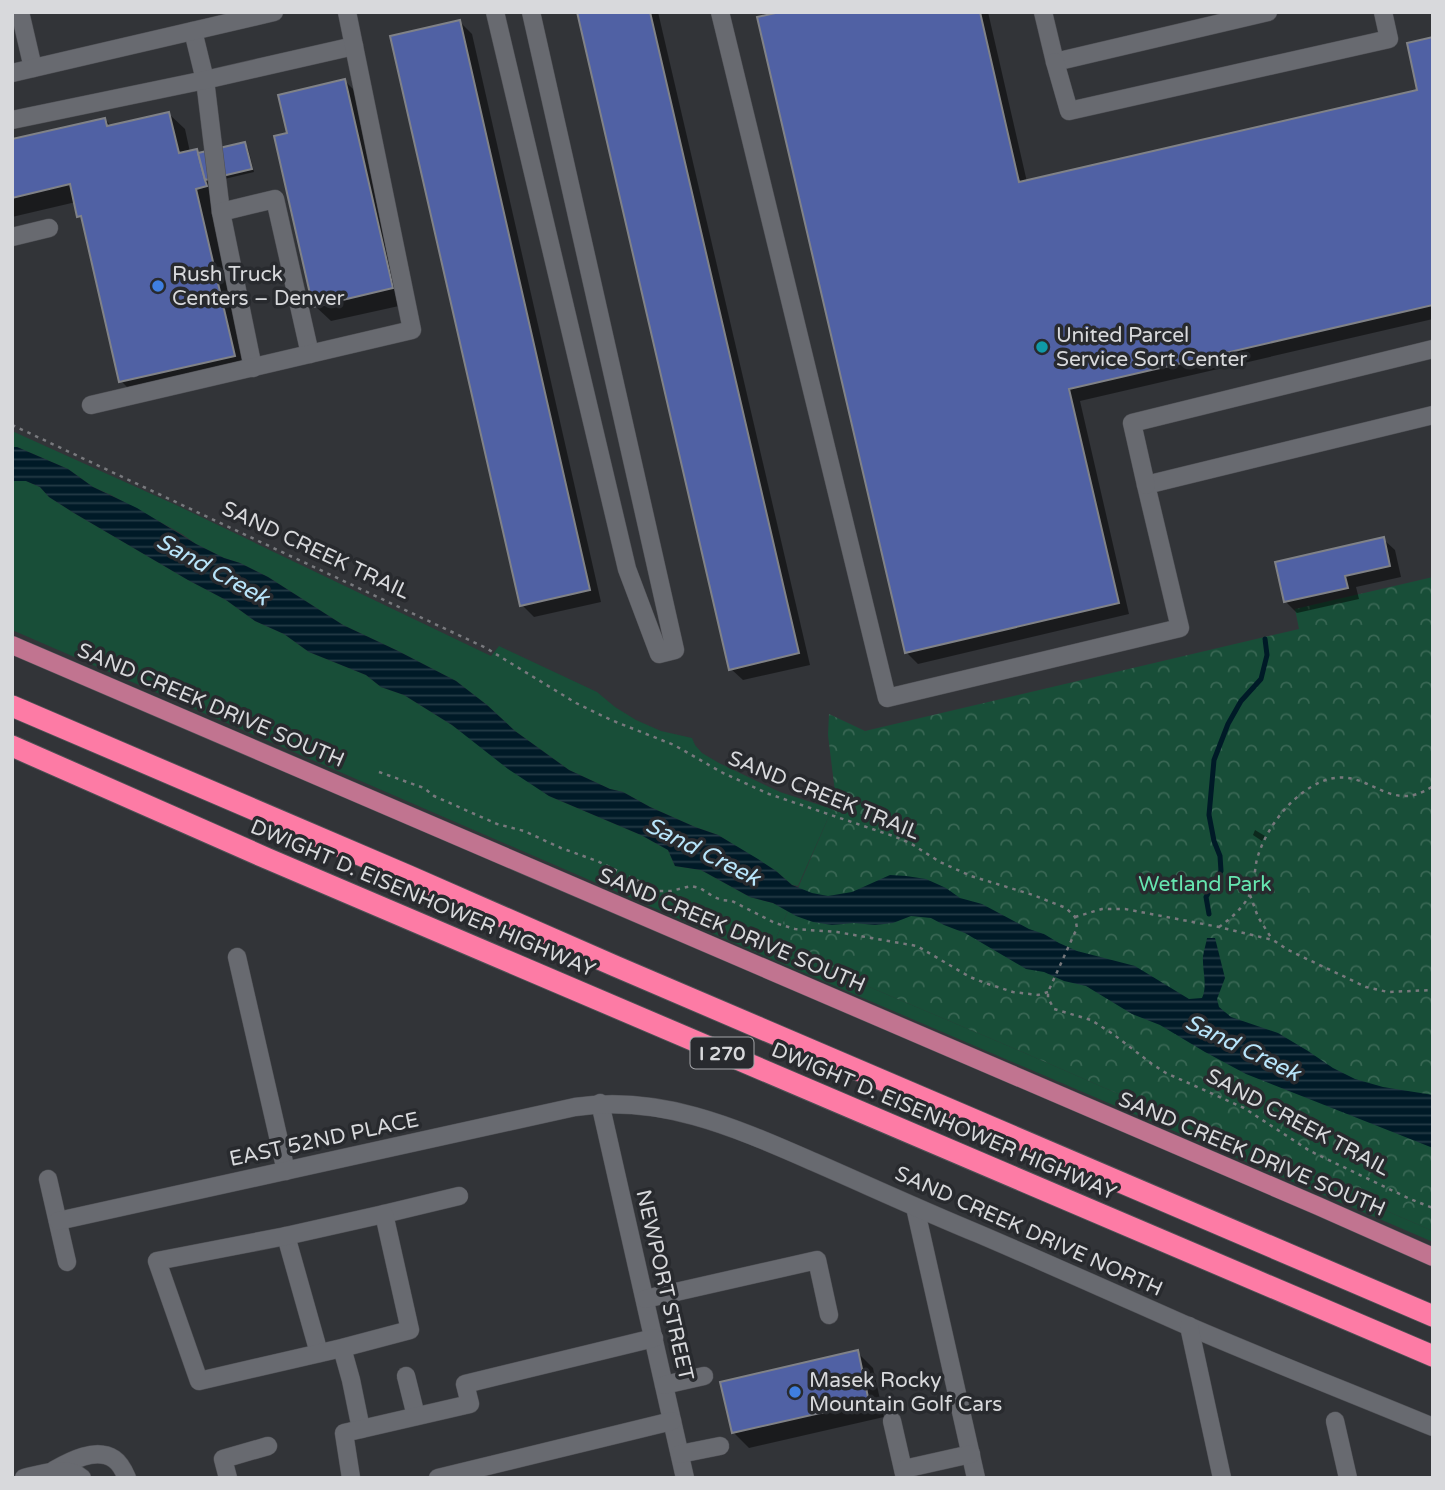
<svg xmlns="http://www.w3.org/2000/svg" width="1445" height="1490" viewBox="0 0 1445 1490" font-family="'Varela Round',sans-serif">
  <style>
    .grass { fill: #184e38 }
    .park { fill: url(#park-crowns) }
    .water { fill: url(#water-rules) }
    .shadow { fill: #0007 }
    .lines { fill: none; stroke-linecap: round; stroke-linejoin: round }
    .stream { stroke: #001a27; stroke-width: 5 }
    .building { fill: #5061a4; stroke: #808287; stroke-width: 2 }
    .minor-casing { stroke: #4f5055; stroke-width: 19 }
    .major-casing { stroke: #4f5055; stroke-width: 19 }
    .highway-casing { stroke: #4f5055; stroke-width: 23 }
    .path { stroke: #78797d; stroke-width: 2.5; stroke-dasharray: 3.5 5; stroke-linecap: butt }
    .minor { stroke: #686a70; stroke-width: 18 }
    .major { stroke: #c17490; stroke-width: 18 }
    .highway { stroke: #fd7ba5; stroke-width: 21 }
    .shop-dot { fill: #3f7fe0; stroke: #282a2e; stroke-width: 2.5 }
    .culture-dot { fill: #0f9aa8; stroke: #282a2e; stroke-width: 2.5 }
    .labels { text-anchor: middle; stroke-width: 7; stroke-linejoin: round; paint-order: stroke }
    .shield { fill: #282a2e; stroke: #a3a4a8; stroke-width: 2 }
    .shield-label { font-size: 19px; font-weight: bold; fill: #d8d9dc }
    .poi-label { font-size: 21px; fill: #d8d9dc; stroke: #282a2e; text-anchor: start }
    .street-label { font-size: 21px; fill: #d8d9dc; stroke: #282a2e }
    .park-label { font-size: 21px; fill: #66e6b0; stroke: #282a2e }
    .water-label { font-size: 23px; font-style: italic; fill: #b8e5fb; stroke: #282a2e }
  </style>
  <defs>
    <pattern id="park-crowns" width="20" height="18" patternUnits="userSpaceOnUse" patternTransform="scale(1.75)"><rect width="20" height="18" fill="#184e38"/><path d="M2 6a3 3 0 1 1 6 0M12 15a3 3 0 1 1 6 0" fill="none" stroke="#396754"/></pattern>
    <pattern id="water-rules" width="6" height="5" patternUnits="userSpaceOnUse" patternTransform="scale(1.75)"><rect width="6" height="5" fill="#001a27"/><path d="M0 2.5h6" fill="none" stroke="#243b46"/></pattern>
  </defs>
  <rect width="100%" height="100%" fill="#323438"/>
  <g class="grass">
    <polygon points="12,431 176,505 491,656 499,646 597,692 615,707 636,720 661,731 692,738 695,745 702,753 719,763 780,792 829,808 834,805 798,886 792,885 776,871 718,835 695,827 650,807 623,792 610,789 569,770 515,731 487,705 456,681 398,651 343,625 268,577 240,563 224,558 196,544 182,534 111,495 93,487 68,469 17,447 12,447"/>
    <polygon points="12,481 26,481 40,487 49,497 74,513 188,580 226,600 255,621 284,634 309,652 366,675 381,687 404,695 452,725 549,796 641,835 668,850 675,866 701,870 750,897 773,903 788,911 773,946 1018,1050 1433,1231 1433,1242 767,957 12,630"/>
  </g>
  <polygon class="park" points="1433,577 1433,1231 1018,1050 773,946 836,800 828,735 829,714 865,731 1299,629 1295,609"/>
  <path class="water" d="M 12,447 L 17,447 L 68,469 L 93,487 L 137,508 L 196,544 L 224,558 L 240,563 L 268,577 L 343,625 L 398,651 L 456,681 L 487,705 L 515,731 L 569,770 L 610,789 L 623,792 L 650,807 L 695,827 L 718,835 L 758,859 L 776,871 L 792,885 L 812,893 L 828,896 L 852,892 L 890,875 L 906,876 L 926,879 L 946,888 L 960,898 L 982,904 L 1029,929 L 1044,934 L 1059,943 L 1077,951 L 1135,966 L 1189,999 L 1202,998 C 1208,985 1202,971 1203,956 C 1204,950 1206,944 1207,938 L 1215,938 L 1225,978 L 1217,999 L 1219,1007 L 1231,1017 L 1278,1033 L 1308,1051 L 1333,1068 L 1355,1079 L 1383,1087 L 1433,1095 L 1433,1148 L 1246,1074 L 1205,1052 L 1160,1025 L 1132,1014 L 1086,986 L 1064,981 L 1044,972 L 1026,969 L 965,933 L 944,925 L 931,918 L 911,916 L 893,923 L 875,925 L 854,923 L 832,925 L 813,922 L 796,916 L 773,903 L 750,897 L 701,870 L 675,866 L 668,850 L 641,835 L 549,796 L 508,769 L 452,725 L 404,695 L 381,687 L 366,675 L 309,652 L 284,634 L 255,621 L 226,600 L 188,580 L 74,513 L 49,497 L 40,487 L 26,481 L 12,481 Z"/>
  <g class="shadow">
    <polygon points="578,12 658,12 810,665 743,680 731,669"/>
    <polygon points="787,12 988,12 1027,182 1419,91 1433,39 1433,319 1080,401 1129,614 918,664 906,652"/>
    <polygon points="460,22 472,34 601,602 534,617 522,605"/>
    <polygon points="345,81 361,97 408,304 331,321 315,306"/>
    <polygon points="169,114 185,129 190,152 196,151 200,155 245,144 248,148 254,172 216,181 222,202 211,204 249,371 137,397 121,381 84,221 79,216 76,202 12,217 12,141 105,119 112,127"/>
    <polygon points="1383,539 1395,550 1401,577 1356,587 1359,599 1297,613 1285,601"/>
    <polygon points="1255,830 1265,836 1262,841 1253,835"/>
    <polygon points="857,1352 873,1368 884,1417 749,1448 733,1432"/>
  </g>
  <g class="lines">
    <polyline class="stream" points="1209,914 1206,897 1221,871 1220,856 1214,841 1209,815 1214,760 1228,724 1241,701 1261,679 1267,655 1265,639"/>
  </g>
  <g class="building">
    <polygon points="577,12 650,12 799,653 729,670"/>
    <polygon points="780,12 980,12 1019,182 1417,90 1407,43 1433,37 1433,305 1069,389 1119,603 905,653 757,17"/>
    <polygon points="460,20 590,590 520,606 390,36"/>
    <polygon points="345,79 393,288 313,307 274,136 287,133 278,95"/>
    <polygon points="169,112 179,153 197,149 205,180 207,186 196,189 235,356 119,382 81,216 77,217 70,184 12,198 12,139 105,118 107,126"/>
    <polygon points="245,142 252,169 205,180 198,153"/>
    <polygon points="1384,537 1390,566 1345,576 1348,588 1284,602 1275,562"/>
    <polygon points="858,1350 869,1402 732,1433 720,1382"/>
  </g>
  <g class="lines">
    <g class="minor-casing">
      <g id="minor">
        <polyline points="20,12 33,68"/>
        <polyline points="495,12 627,569 659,654 675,650 531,12"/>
        <polyline points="720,12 887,698 1180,628 1146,485 1433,415"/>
        <polyline points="1043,12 1055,62 1268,12"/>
        <polyline points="193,31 205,80 221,212"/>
        <polyline points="1055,62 1069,111 1389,39 1383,12"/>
        <polyline points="12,73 274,12"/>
        <polyline points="12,120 205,80 354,46"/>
        <polyline points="12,237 49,228"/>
        <polyline points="253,368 221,212 275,199 310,354"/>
        <polyline points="91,405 412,330 347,12"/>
        <polyline points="1146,485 1132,423 1433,349"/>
        <polyline points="237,957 286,1171"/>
        <polyline points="600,1103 685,1478"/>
        <polyline points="48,1179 67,1262"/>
        <polyline points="915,1207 976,1478"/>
        <polyline points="384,1214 459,1196"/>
        <path d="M 58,1221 L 575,1107 C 661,1094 736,1128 814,1162 C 869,1186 923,1211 979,1234 C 1049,1264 1118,1295 1188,1326 C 1269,1361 1351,1393 1433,1427"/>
        <polyline points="286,1236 319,1353"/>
        <polyline points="645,1299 817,1260 829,1315"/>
        <polyline points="1189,1326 1222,1478"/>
        <polyline points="342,1348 199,1381 157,1261 286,1236 384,1214 410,1330 342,1348 351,1380 361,1429"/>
        <polyline points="406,1376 416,1416"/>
        <polyline points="664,1385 704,1376"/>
        <polyline points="892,1421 905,1478"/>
        <polyline points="1335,1421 1348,1478"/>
        <polyline points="680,1454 720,1446"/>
        <polyline points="904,1469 971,1454"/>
        <path d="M 54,1470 C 70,1461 96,1447 114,1459 C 120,1463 124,1471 127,1478"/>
        <path d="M 24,1478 C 40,1474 68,1465 82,1478"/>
        <polyline points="228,1478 223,1459 268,1446"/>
        <polyline points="351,1478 344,1433 470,1404 465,1384 654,1338"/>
        <polyline points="438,1478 672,1421"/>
      </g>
    </g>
    <g class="major-casing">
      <polyline id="major" points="12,645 1318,1206 1433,1257"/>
    </g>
    <g class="highway-casing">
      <g id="highway">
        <polyline points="12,706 409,876 615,966 1433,1316"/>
        <polyline points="12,746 266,858 1433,1356"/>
      </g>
    </g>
    <g class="path">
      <polyline points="12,425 486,648 576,703 611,720 674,745 723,773 769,794 893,836 910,843 940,862 971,876 1033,895 1066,908 1075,917 1077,928 1048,992 1048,998 1054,1009 1091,1020 1113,1034 1152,1064 1166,1073 1244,1108 1310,1151 1410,1199 1433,1208"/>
      <polyline points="379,772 424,788 434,796 497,824 524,831 561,848 597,861 659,891 671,891 691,886 700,888 714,897 722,900 732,901 775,923 795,929 837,932 917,946 970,977 985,983 1013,992 1038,995 1048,992"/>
      <polyline points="1250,895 1258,917 1272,939"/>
      <polyline points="1075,917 1102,909 1125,909 1219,927 1273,940 1288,950 1366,987 1388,992 1433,990"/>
      <path d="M 1219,927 C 1230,919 1242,909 1249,896 C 1255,886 1254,871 1257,859 C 1265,831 1286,802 1311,787 C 1365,754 1384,820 1433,786"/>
    </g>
    <use href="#minor" class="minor"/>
    <use href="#major" class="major"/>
    <use href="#highway" class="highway"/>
  </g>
  <g class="shop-dot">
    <circle cx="158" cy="286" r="7"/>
    <circle cx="795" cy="1392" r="7"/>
  </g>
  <circle class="culture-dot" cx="1042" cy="347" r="7"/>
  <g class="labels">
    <rect class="shield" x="690.5" y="1037.5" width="63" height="31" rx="5"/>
    <g class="shield-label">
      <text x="722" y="1060">I 270</text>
    </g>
    <g class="poi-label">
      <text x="172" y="281">Rush Truck<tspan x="172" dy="24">Centers – Denver</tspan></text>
      <text x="1056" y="342">United Parcel<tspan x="1056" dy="24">Service Sort Center</tspan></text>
      <text x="809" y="1387">Masek Rocky<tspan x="809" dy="24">Mountain Golf Cars</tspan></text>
    </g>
    <g class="street-label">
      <text transform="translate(316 550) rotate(25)" y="7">SAND CREEK TRAIL</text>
      <text transform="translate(211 705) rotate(23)" y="7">SAND CREEK DRIVE SOUTH</text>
      <text transform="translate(824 795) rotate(22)" y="7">SAND CREEK TRAIL</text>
      <text transform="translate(423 898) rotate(23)" y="7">DWIGHT D. EISENHOWER HIGHWAY</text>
      <text transform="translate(732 930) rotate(23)" y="7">SAND CREEK DRIVE SOUTH</text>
      <text transform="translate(944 1121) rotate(23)" y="7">DWIGHT D. EISENHOWER HIGHWAY</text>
      <text transform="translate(1298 1122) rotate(28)" y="7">SAND CREEK TRAIL</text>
      <text transform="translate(324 1139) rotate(-12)" y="7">EAST 52ND PLACE</text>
      <text transform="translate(1252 1154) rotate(23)" y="7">SAND CREEK DRIVE SOUTH</text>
      <text transform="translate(1029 1231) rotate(24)" y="7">SAND CREEK DRIVE NORTH</text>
      <text transform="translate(665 1285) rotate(77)" y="7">NEWPORT STREET</text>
    </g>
    <g class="park-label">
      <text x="1205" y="891">Wetland Park</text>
    </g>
    <g class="water-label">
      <text transform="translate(213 569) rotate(29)" y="8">Sand Creek</text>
      <text transform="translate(703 851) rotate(27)" y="8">Sand Creek</text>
      <text transform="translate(1243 1047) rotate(26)" y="8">Sand Creek</text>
    </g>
  </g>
  <rect width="1445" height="1490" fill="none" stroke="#d8d9dc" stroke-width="28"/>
</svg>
